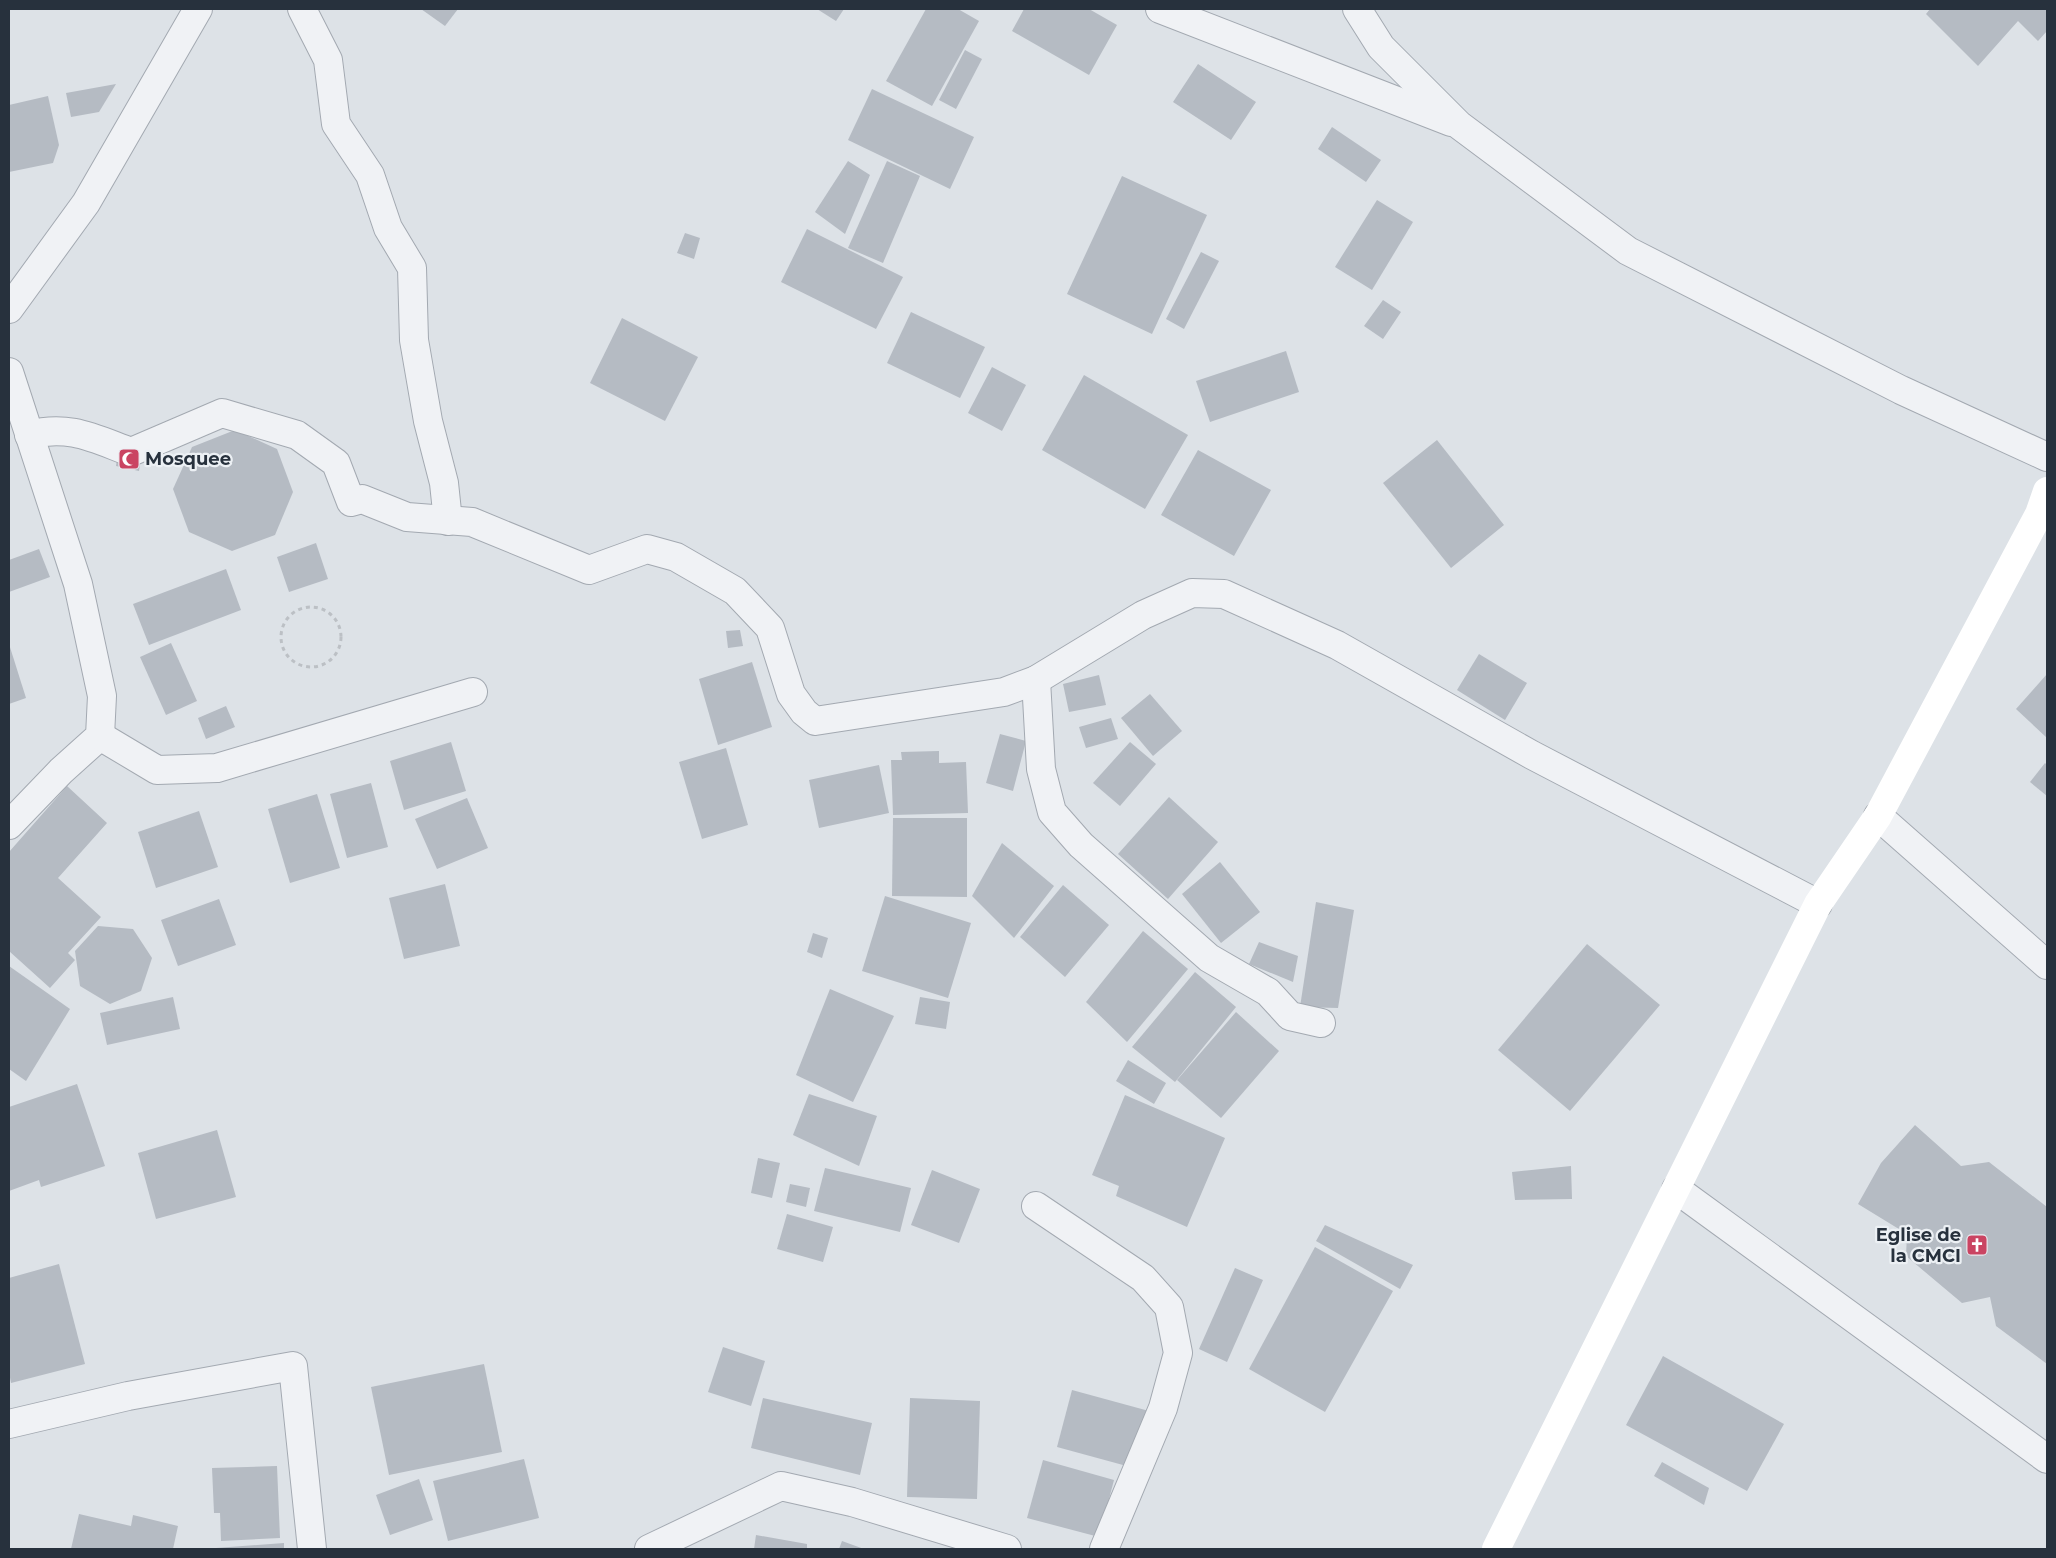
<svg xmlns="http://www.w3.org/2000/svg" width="2056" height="1558" viewBox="0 0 2056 1558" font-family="Montserrat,sans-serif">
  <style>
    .building { fill: #b5bbc3 }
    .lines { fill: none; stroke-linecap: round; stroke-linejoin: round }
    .street-casing { stroke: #a3a9b1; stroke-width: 30 }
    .path { stroke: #bcc0c5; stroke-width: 3; stroke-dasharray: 4 4; stroke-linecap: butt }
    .street { stroke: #f0f2f5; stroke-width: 28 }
    .secondary { stroke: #fff; stroke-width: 28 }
    .labels { text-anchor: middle; stroke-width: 4.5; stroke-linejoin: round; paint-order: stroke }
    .poi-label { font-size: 18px; font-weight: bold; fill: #27313d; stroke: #ecf0f4; text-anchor: start }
  </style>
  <rect width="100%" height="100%" fill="#dde2e7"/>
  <g class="building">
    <polygon points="421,9 458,9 445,26"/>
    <polygon points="817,9 844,9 836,21"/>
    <polygon points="926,9 958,9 979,21 932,106 886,81"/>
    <polygon points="1024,9 1089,9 1117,25 1089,75 1012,31"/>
    <polygon points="1930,9 2047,9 2047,31 2038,41 2018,21 1978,66 1926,14"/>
    <polygon points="965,50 982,59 956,109 939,100"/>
    <polygon points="1198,64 1256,102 1231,140 1173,102"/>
    <polygon points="116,84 99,112 71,117 66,93"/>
    <polygon points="872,89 974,137 950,189 848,140"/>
    <polygon points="48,96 59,145 53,163 9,172 9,105"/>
    <polygon points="1332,127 1381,160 1366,182 1318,149"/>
    <polygon points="848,161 870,175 845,234 815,212"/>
    <polygon points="887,161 920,176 883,263 848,248"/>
    <polygon points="1122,176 1207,215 1152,334 1067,294"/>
    <polygon points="1377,200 1413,222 1372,290 1335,267"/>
    <polygon points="807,229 903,277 876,329 781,282"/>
    <polygon points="685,233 700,238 694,259 677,253"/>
    <polygon points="1201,252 1219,261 1184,329 1166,319"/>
    <polygon points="1383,300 1401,312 1383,339 1364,326"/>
    <polygon points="911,312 985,347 960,398 887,363"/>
    <polygon points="622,318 698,357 665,421 590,383"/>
    <polygon points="1286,351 1299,392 1210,422 1196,381"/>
    <polygon points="992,367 1026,385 1002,431 968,413"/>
    <polygon points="1084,375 1188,435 1145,509 1042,450"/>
    <polygon points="235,430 277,449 293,492 275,535 232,551 189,532 173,489 192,447"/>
    <polygon points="1437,440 1504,525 1451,568 1383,483"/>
    <polygon points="1198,450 1271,490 1234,556 1161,515"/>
    <polygon points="118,452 141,457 139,471 116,466"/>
    <polygon points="316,543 328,579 289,592 277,557"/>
    <polygon points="39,549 50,577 9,592 9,560"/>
    <polygon points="226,569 241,610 149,645 133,604"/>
    <polygon points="740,630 743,646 728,648 726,631"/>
    <polygon points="171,643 197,701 166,715 140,657"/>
    <polygon points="9,644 26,698 9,704"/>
    <polygon points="1479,654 1527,683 1505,720 1457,690"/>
    <polygon points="752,662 772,727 718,745 699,679"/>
    <polygon points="2047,674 2047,738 2016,709"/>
    <polygon points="1099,675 1106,705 1069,712 1063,684"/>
    <polygon points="1150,694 1182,731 1153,756 1121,718"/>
    <polygon points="226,706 235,727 206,739 198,718"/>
    <polygon points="1111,718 1118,739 1086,748 1079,727"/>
    <polygon points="1000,734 1026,741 1013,791 986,783"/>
    <polygon points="451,742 466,791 404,810 390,761"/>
    <polygon points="1130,742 1156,764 1120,806 1093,783"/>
    <polygon points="726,748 748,825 702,839 679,762"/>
    <polygon points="939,751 939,763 966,762 968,813 893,815 891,760 902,760 901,752"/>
    <polygon points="2045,763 2047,765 2047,796 2030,782"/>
    <polygon points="879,765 889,813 819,828 809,780"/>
    <polygon points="371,783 388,847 347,858 330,794"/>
    <polygon points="67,786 107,823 58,878 101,917 68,953 75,960 50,988 9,951 9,852"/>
    <polygon points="317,794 340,868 290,883 268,809"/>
    <polygon points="1169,797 1218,842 1168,899 1118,854"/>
    <polygon points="467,798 488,848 437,869 415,819"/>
    <polygon points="199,811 218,867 156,888 138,832"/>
    <polygon points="893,818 967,818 967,897 892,896"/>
    <polygon points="1002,843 1054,886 1014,938 972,896"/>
    <polygon points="1220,862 1260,912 1221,943 1182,894"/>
    <polygon points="445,884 460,946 404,959 389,898"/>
    <polygon points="1063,885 1109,925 1065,977 1020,937"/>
    <polygon points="885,896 971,923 948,998 862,971"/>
    <polygon points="219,899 236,945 178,966 161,920"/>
    <polygon points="1316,902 1354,910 1338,1008 1300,1007"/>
    <polygon points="98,926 133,929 152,958 141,991 110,1004 80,986 75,951"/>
    <polygon points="1143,931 1188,969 1127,1042 1086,1002"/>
    <polygon points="813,933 828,938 822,958 807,952"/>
    <polygon points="1259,942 1298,956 1293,982 1249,964"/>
    <polygon points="1587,944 1660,1005 1570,1111 1498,1050"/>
    <polygon points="9,966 70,1009 26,1081 9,1069"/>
    <polygon points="1195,972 1236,1007 1175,1082 1132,1047"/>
    <polygon points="830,989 894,1016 853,1102 796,1075"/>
    <polygon points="173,997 180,1029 107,1045 100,1013"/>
    <polygon points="920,997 950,1002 946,1029 915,1024"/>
    <polygon points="1236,1012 1279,1051 1221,1118 1177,1080"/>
    <polygon points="1128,1060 1166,1083 1154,1104 1116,1081"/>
    <polygon points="77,1084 105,1166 41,1187 39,1180 9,1191 9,1107"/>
    <polygon points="809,1094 877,1116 859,1166 793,1135"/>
    <polygon points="1125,1095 1225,1138 1187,1227 1116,1196 1119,1186 1092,1175"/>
    <polygon points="1915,1125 1961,1166 1989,1162 2047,1207 2047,1364 1996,1326 1990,1297 1962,1303 1906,1256 1907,1234 1858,1204 1881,1163"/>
    <polygon points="217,1130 236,1197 156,1219 138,1153"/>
    <polygon points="758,1158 780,1163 772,1198 751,1193"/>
    <polygon points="1571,1166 1572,1199 1515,1200 1512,1172"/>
    <polygon points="825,1168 911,1188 900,1232 814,1211"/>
    <polygon points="932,1170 980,1189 959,1243 911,1225"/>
    <polygon points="790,1184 810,1188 806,1207 786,1202"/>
    <polygon points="787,1214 833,1227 823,1262 777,1249"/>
    <polygon points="1325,1225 1413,1265 1400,1289 1316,1241"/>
    <polygon points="1315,1247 1393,1291 1325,1412 1249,1369"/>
    <polygon points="59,1264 85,1364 11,1383 9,1372 9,1278"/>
    <polygon points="1235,1268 1263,1280 1227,1362 1199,1349"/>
    <polygon points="723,1347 765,1361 751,1406 708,1392"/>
    <polygon points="1663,1356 1784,1424 1747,1491 1626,1425"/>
    <polygon points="484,1364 502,1452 389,1475 371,1387"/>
    <polygon points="1072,1390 1149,1411 1134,1468 1057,1447"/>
    <polygon points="763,1398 872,1423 860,1475 751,1448"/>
    <polygon points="910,1398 980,1401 977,1499 907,1497"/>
    <polygon points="524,1459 539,1518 448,1541 433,1481"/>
    <polygon points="1043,1460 1114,1480 1099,1537 1027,1518"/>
    <polygon points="1662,1462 1709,1488 1704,1505 1654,1476"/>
    <polygon points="277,1466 280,1538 221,1541 220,1513 214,1513 212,1468"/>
    <polygon points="419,1479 433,1520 390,1535 376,1495"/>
    <polygon points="79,1514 131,1526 133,1515 178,1526 173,1549 71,1549"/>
    <polygon points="756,1535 807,1544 807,1549 754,1549"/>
    <polygon points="842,1541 864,1549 839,1549"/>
    <polygon points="284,1543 284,1549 216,1549 216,1548"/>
  </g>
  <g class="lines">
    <g class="street-casing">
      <g id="street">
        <polyline points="302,9 328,60 336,124 370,175 388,228 412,268 414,340 428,421 444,483 448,521"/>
        <polyline points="1160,9 1451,122"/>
        <polyline points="1357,9 1381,47 1459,125 1628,251 1901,390 2047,457"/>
        <polyline points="9,309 86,203 198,9"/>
        <polyline points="9,372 78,584 102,696 100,736 61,771 9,825"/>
        <path d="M 29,435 C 69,424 95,439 131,452 L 222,413 L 297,435 L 336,463 L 351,502 L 362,499 L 407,517 L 472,522 L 589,570 L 647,549 L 676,557 L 735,591 L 770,628 L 791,694 L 804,712 L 815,721 L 1004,692 L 1036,680 L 1143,615 L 1192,593 L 1224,594 L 1337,645 L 1532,755 L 1818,904"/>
        <polyline points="1036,680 1041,769 1052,812 1081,845 1209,958 1268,992 1290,1016 1321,1023"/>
        <polyline points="100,736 157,770 217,768 473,692"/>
        <polyline points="1878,816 2047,965"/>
        <polyline points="1676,1189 2047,1459"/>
        <polyline points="1036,1206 1143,1278 1169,1307 1178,1353 1163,1408 1104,1549"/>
        <polyline points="9,1424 128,1396 293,1366 312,1549"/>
        <polyline points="649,1549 781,1486 852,1502 1007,1549"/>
      </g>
    </g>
    <circle class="path" cx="311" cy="637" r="30"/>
    <use href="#street" class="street"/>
    <polyline class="secondary" points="1496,1549 1818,904 1878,816 2039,514 2047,491"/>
  </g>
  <defs>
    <g id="mosque-square" transform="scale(1.125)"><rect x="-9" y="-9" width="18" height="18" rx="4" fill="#ca4462" stroke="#ecf0f4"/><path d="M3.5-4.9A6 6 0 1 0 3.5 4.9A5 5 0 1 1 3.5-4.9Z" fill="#fff"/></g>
    <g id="church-square" transform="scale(1.125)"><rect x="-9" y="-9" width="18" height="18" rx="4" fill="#ca4462" stroke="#ecf0f4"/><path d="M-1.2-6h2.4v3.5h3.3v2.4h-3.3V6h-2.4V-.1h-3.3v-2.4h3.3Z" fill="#fff"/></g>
  </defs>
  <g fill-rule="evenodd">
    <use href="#mosque-square" x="129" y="459"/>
    <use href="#church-square" x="1977" y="1245"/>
  </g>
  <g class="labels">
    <g class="poi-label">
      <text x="145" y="465">Mosquee</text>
      <text x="1961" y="1241" text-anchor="end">Eglise de<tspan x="1961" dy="21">la CMCI</tspan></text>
    </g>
  </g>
  <rect width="2056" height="1558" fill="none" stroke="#27313d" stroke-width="20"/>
</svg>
